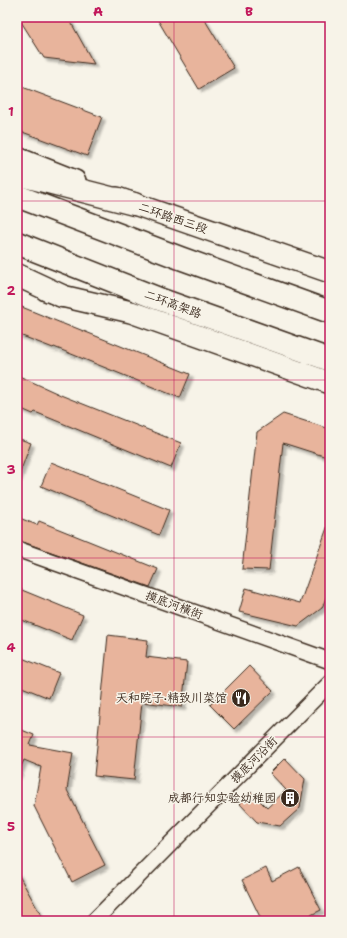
<svg xmlns="http://www.w3.org/2000/svg" width="347" height="938" viewBox="0 0 347 938" font-family="'Shantell Sans','LXGW WenKai TC',sans-serif">
  <style>
    .building { fill: #e8b49c; stroke: #3b2a1e; filter: url(#shadow) }
    .lines { fill: none; stroke-linecap: round; stroke-linejoin: round }
    .street-casing { stroke: #3b2a1e; stroke-width: 18 }
    .secondary-casing { stroke: #3b2a1e; stroke-width: 24 }
    .highway-casing { stroke: #3b2a1e; stroke-width: 25 }
    .street { stroke: #f7f3e8; stroke-width: 15 }
    .secondary { stroke: #f7f3e8; stroke-width: 21 }
    .highway { stroke: #f7f3e8; stroke-width: 22 }
    .grid { fill: none; stroke: #c2185b; stroke-width: 1; stroke-opacity: 0.55 }
    .labels { text-anchor: middle; stroke-width: 3; stroke-linejoin: round; paint-order: stroke }
    .street-label { font-size: 12px; fill: #3b2a1e; stroke: #f7f3e8 }
    .poi-label { font-size: 12px; fill: #3b2a1e; stroke: #f7f3e8; text-anchor: end }
    .neatline { fill: none; stroke: #c2185b; stroke-width: 1.5 }
    .grid-label { font-size: 13px; text-anchor: middle; font-weight: bold; fill: #c2185b }
  </style>
  <defs>
    <filter id="shadow"><feDropShadow dx="3.5" dy="3.5" stdDeviation="1" flood-color="#0004"/></filter>
  </defs>
  <rect width="100%" height="100%" fill="#f7f3e8"/>
  <filter id="ink" filterUnits="userSpaceOnUse"><feTurbulence type="fractalNoise" baseFrequency=".025" numOctaves="2"/><feDisplacementMap in="SourceGraphic" scale="8" xChannelSelector="R" yChannelSelector="G"/><feConvolveMatrix kernelMatrix="1 2 1 2 8 2 1 2 1" color-interpolation-filters="sRGB"/></filter>
  <g filter="url(#ink)">
    <g class="building">
      <polygon points="18,17 68,17 94,64 44,58"/>
      <polygon points="156,17 203,17 234,68 199,89"/>
      <polygon points="17,85 102,117 87,156 17,130"/>
      <polygon points="17,305 71,327 71,326 190,374 180,398 54,347 53,348 17,334"/>
      <polygon points="17,375 63,396 181,443 171,468 35,412 33,414 17,407"/>
      <polygon points="283,414 330,429 330,458 283,443 269,570 242,569 257,432"/>
      <polygon points="17,438 31,443 18,478 17,477"/>
      <polygon points="51,462 169,510 159,535 41,486"/>
      <polygon points="17,517 37,525 39,521 158,569 150,587 20,541 17,540"/>
      <polygon points="328,525 330,525 330,587 322,608 298,626 239,612 246,588 300,603"/>
      <polygon points="17,588 83,615 72,640 17,618"/>
      <polygon points="108,635 148,640 146,657 187,662 182,707 142,702 134,780 94,776"/>
      <polygon points="17,656 59,673 49,698 17,685"/>
      <polygon points="249,666 273,691 234,729 210,705"/>
      <polygon points="17,728 34,735 30,745 73,753 67,790 105,865 72,882 34,806 41,767 24,760 17,776"/>
      <polygon points="285,758 305,779 300,808 280,826 257,822 239,803 251,792 267,808 286,790 270,773"/>
      <polygon points="299,867 321,910 299,921 262,921 242,880 266,868 272,881"/>
      <polygon points="17,872 42,917 35,921 17,921"/>
    </g>
    <g class="lines">
      <g class="street-casing">
        <g id="street">
          <polyline points="17,549 330,661"/>
          <polyline points="94,921 330,683"/>
        </g>
      </g>
      <g class="secondary-casing">
        <g id="secondary">
          <polyline points="17,158 75,181"/>
          <polyline points="117,198 330,272"/>
          <polyline points="46,290 62,296 131,312 330,383"/>
        </g>
      </g>
      <g class="highway-casing">
        <g id="highway">
          <polyline points="17,174 134,204"/>
          <polyline points="17,196 180,258 330,312"/>
          <polyline points="17,243 159,299 330,360"/>
          <polyline points="17,275 62,296"/>
        </g>
      </g>
      <use href="#street" class="street"/>
      <use href="#secondary" class="secondary"/>
      <use href="#highway" class="highway"/>
    </g>
  </g>
  <path class="grid" d="M 174,17 L 174,921M 17,201 L 330,201M 17,380 L 330,380M 17,558 L 330,558M 17,737 L 330,737"/>
  <defs>
    <g id="restaurant-disc" transform="scale(1)"><circle r="9.5" fill="#3b2a1e" stroke="#f7f3e8"/><path d="M-5-6h1v4h1v-4h1v4h1v-4h1v5L-1.5 .5V6h-2V.5L-5-1ZM5-6V6H3V1.5H1.5Q1.5-4 5-6Z" fill="#fff"/></g>
    <g id="building-disc" transform="scale(1)"><circle r="9.5" fill="#3b2a1e" stroke="#f7f3e8"/><path d="M-4-6H4V6H1V3H-1V6H-4ZM-2.5-4.3h1.7v1.8h-1.7ZM.8-4.3h1.7v1.8H.8ZM-2.5-1h1.7V.8h-1.7ZM.8-1h1.7V.8H.8Z" fill="#fff"/></g>
  </defs>
  <g fill-rule="evenodd">
    <use href="#restaurant-disc" x="241" y="698"/>
    <use href="#building-disc" x="290" y="798"/>
  </g>
  <g class="labels">
    <g class="street-label">
      <text transform="translate(173 218) rotate(19)" y="4">二环路西三段</text>
      <text transform="translate(173 304) rotate(20)" y="4">二环高架路</text>
      <text transform="translate(174 605) rotate(20)" y="4">摸底河横街</text>
      <text transform="translate(254 760) rotate(-45)" y="4">摸底河沿街</text>
    </g>
    <g class="poi-label">
      <text x="227" y="702">天和院子·精致川菜馆</text>
      <text x="276" y="802">成都行知实验幼稚园</text>
    </g>
  </g>
  <rect width="347" height="938" fill="none" stroke="#f7f3e8" stroke-width="44"/>
  <rect x="22" y="22" width="303" height="894" class="neatline"/>
  <g class="grid-label">
    <text x="98" y="16">A</text>
    <text x="249" y="16">B</text>
    <text x="11" y="116">1</text>
    <text x="11" y="295">2</text>
    <text x="11" y="474">3</text>
    <text x="11" y="652">4</text>
    <text x="11" y="831">5</text>
  </g>
</svg>
